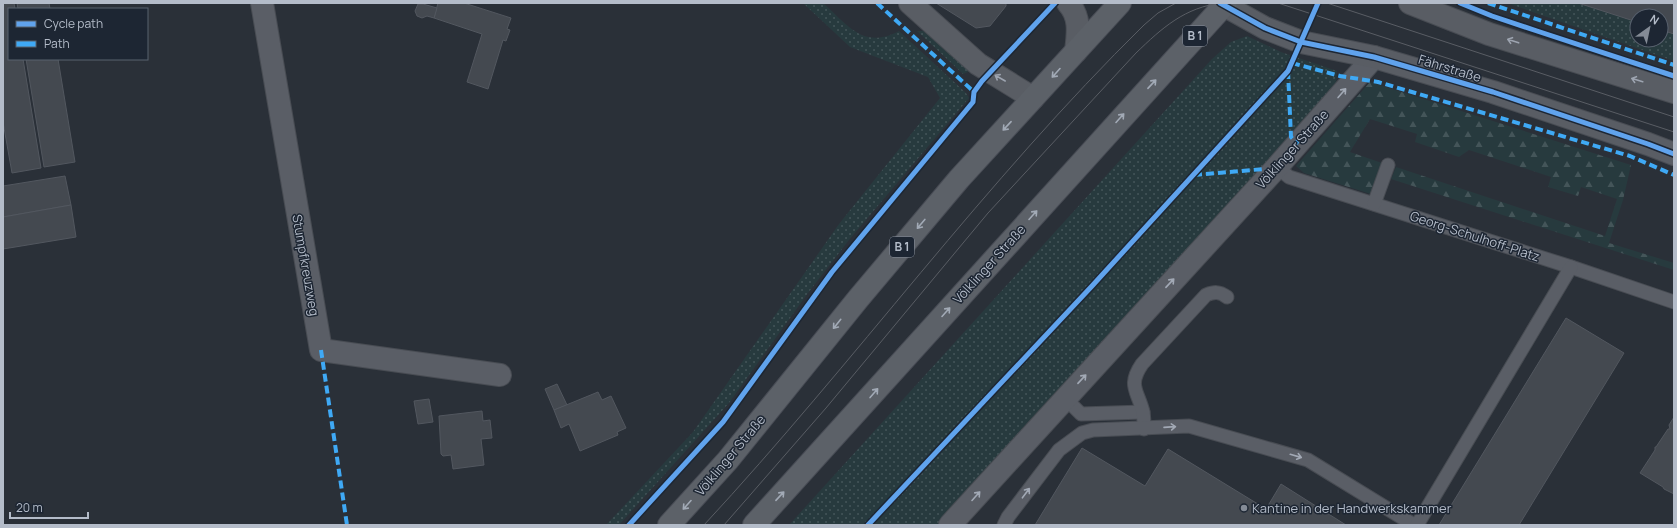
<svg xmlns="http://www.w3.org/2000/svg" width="1677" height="528" viewBox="0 0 1677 528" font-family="Manrope,sans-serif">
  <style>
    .grass { fill: url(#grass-dots) }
    .forest { fill: url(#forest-firs) }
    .building { fill: #444950; stroke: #52575f }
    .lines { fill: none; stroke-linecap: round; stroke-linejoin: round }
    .lane-casing { stroke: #484c53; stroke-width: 15 }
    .street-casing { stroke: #484c53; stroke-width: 24 }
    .secondary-casing { stroke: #484c53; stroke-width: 24 }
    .primary-casing { stroke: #484c55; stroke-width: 24 }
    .lane { stroke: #5a5e66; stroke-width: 13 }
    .street { stroke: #5a5e66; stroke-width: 22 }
    .secondary { stroke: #595d64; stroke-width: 22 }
    .primary { stroke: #5c6168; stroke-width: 22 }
    .tram { stroke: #595d64; stroke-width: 1 }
    .quiet { stroke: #3fa9f5; stroke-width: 4; stroke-dasharray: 8 4; stroke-linecap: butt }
    .cycleway-casing { stroke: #1d2633; stroke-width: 8 }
    .cycleway { stroke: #60a3ed; stroke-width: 5 }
    .oneway { stroke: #9da4b0 }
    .oneway2 { stroke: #a2aab6 }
    .oneway3 { stroke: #a2a9b5 }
    .poi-dot { fill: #848b96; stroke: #1d2633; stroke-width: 1.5 }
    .labels { text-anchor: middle; stroke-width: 3; stroke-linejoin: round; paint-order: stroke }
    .shield { fill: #1d2633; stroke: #878f9c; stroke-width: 1 }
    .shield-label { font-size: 12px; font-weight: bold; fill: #b4bcc9 }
    .street-label { font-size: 13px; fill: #b4bcc9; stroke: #1d2633 }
    .poi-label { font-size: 13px; fill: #b4bcc9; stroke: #1d2633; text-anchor: start }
  </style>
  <defs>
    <pattern id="grass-dots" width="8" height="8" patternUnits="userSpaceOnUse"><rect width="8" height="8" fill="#273a3e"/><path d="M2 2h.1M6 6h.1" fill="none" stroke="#445559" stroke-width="1.8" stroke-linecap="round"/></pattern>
    <pattern id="forest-firs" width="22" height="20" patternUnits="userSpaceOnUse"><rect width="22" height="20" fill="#273a3e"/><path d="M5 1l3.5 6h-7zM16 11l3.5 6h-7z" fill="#445559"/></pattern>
  </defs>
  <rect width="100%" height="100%" fill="#2a3038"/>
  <g class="grass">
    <path d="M 803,3 L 823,3 C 848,25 863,50 899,31 L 966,93 L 969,98 L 849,240 L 808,293 L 729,403 L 619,525 L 606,525 L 693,432 L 839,224 L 940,98 L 928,77 L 850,47 Z"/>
    <polygon points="1507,3 1578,3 1637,22 1637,40 1661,40 1661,30 1674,34 1674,61"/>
    <polygon points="917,31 927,31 970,71 963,74 962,73"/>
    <polygon points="1247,36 1281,52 1337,71 1336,86 1294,138 938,525 789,525 1212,59 1231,42"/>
  </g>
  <polygon class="forest" points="1370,82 1631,165 1623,200 1609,243 1674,263 1674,270 1391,179 1396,167 1605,236 1617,199 1581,187 1578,196 1548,187 1551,177 1469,150 1459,157 1415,142 1417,134 1370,119 1350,152 1382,163 1371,194 1304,173 1296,166"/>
  <g class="building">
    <polygon points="3,3 14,3 15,9 9,9 9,59 23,59 41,168 12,173 3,122"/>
    <polygon points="17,3 49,3 50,9 18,9"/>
    <polygon points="438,3 464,3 511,18 507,29 510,30 506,41 503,40 488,89 467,82 482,34 434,18"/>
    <polygon points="936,3 1006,3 1006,6 990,26 976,28"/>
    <polygon points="1578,3 1674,3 1674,34 1661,30 1661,16 1637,16 1637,22"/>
    <polygon points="418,4 423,4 437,8 434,18 427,16 422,18 417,16 415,11"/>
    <polygon points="26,59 58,59 75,162 44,167"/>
    <polygon points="65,176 71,205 3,217 3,186"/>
    <polygon points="71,205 76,237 3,249 3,217"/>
    <polygon points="1566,318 1624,353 1519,525 1439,525"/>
    <polygon points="557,384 567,405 554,410 545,389"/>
    <polygon points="598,392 602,400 611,396 626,428 617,432 618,435 580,451 569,424 561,428 554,410"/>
    <polygon points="429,399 433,422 418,424 414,401"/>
    <polygon points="482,411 483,421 490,420 492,438 481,439 484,465 453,469 451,455 443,456 441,454 439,416"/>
    <polygon points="1674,417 1674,494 1664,489 1663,487 1640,473 1655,450 1655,447 1656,447 1668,429 1670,429 1669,425"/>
    <polygon points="1082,448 1145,486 1168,449 1266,509 1281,484 1346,525 1035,525"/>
  </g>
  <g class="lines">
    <g class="lane-casing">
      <g id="lane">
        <polyline points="1277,167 1289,177 1571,267 1674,302"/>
        <polyline points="1374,204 1388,165"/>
        <polyline points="1065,398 1081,414 1143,412"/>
        <path d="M 1144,429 C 1144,423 1144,418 1143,412 C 1138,391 1127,386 1142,364 L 1206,295 C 1214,292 1219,291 1227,297"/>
        <polyline points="1004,525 1008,517 1059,450 1082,433 1093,430 1189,426 1308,460 1414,525"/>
        <polyline points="1417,525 1571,267"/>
      </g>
    </g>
    <g class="street-casing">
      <g id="street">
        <polyline points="262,3 321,350 500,375"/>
        <polyline points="950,525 1277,167 1374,57"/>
      </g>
    </g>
    <g class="secondary-casing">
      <g id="secondary">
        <polyline points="910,3 978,64 1033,98"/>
        <path d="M 1068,3 C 1081,17 1078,34 1076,51"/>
        <polyline points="1220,3 1265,28 1301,42 1374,57 1493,92 1648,144 1674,154"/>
        <polyline points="1410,3 1489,34 1674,92"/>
      </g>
    </g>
    <g class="primary-casing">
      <g id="primary">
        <polyline points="669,525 728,460 858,299 959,179 1120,3"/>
        <polyline points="754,525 1226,3"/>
      </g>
    </g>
    <use href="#lane" class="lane"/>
    <use href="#street" class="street"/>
    <use href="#secondary" class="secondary"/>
    <use href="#primary" class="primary"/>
    <g class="tram">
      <polyline points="1278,3 1674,132"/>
      <polyline points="1327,3 1674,117"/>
      <path d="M 704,525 C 855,362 985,181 1144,25 L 1158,13 L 1176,3"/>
      <path d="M 724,525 L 826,408 L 988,213 L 1136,53 C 1162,28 1185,7 1222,3"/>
    </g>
    <g class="quiet">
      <polyline points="877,3 974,92"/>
      <polyline points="1488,3 1674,65"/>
      <polyline points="1292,63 1340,76 1378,82 1630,156 1674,175"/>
      <polyline points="1288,71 1291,137 1298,144"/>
      <polyline points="1194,175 1264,169 1271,173"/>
      <polyline points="321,350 347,525"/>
    </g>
    <g class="cycleway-casing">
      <g id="cycleway">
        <polyline points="1220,3 1265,28 1301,42 1374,57 1493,92 1648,144 1674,154"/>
        <polyline points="1460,3 1492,16 1537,31 1674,76"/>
        <polyline points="629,525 723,422 832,272 973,102 974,92 982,81 1055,3"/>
        <polyline points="868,525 1092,286 1288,71 1318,3"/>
      </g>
    </g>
    <use href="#cycleway" class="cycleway"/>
  </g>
  <defs><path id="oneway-shaft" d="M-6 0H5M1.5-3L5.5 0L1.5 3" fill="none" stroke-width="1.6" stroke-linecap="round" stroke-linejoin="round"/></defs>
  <g class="oneway">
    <use href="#oneway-shaft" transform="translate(1513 41) rotate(-162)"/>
    <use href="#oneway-shaft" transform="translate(1000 78) rotate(-150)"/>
    <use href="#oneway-shaft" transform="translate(1637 80) rotate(-163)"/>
  </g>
  <g class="oneway2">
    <use href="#oneway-shaft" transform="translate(1056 73) rotate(132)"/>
    <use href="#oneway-shaft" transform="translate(1152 84) rotate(-47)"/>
    <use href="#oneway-shaft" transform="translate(1120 118) rotate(-48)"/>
    <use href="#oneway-shaft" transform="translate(1007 126) rotate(133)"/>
    <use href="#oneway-shaft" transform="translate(1033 215) rotate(-48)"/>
    <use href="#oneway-shaft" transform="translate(921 224) rotate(130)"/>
    <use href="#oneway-shaft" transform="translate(946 312) rotate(-48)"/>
    <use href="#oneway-shaft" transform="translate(837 324) rotate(129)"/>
    <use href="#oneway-shaft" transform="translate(874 393) rotate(-49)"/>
    <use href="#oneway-shaft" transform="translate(780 496) rotate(-47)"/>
    <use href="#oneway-shaft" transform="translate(687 505) rotate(132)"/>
  </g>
  <g class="oneway3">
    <use href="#oneway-shaft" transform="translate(1342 93) rotate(-49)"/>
    <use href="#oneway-shaft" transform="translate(1170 283) rotate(-47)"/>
    <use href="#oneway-shaft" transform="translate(1082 379) rotate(-47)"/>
    <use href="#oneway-shaft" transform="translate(1170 427) rotate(-4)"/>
    <use href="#oneway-shaft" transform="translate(1296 456) rotate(16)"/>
    <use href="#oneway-shaft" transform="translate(1026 493) rotate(-53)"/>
    <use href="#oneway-shaft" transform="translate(976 496) rotate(-48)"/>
  </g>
  <circle class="poi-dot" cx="1244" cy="508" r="4"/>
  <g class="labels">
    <g class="shield">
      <rect x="1183" y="26" width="24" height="20" rx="3"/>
      <rect x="890" y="237" width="24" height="20" rx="3"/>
    </g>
    <g class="shield-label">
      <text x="1195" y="40">B 1</text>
      <text x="902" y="251">B 1</text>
    </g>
    <g class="street-label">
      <text transform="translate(1450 68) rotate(17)" y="5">Fährstraße</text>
      <text transform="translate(1292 149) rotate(-48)" y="5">Völklinger Straße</text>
      <text transform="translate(1475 236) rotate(18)" y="5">Georg-Schulhoff-Platz</text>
      <text transform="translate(989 264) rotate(-48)" y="5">Völklinger Straße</text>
      <text transform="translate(306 265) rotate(80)" y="5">Stumpfkreuzweg</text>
      <text transform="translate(730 455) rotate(-50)" y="5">Völklinger Straße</text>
    </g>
    <g class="poi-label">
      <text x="1252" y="513">Kantine in der Handwerkskammer</text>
    </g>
  </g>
  <rect width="1677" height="528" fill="none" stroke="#b4bcc9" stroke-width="8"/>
  <rect x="8" y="8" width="140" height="52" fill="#1d2633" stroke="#59626f"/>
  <rect x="16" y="21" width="20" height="6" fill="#60a3ed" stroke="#59626f"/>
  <text x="44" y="28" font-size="12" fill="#b4bcc9">Cycle path</text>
  <rect x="16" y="41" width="20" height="6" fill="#3fa9f5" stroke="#59626f"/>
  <text x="44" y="48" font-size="12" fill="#b4bcc9">Path</text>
  <g transform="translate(1649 28) rotate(33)"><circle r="19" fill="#1d2633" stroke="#59626f"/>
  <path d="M0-3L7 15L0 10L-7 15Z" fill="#848b96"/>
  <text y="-6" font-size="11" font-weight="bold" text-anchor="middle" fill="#b4bcc9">N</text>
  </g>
  <path d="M10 512v6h78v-6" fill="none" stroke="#b4bcc9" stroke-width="2"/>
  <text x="16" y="512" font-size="12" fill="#b4bcc9" stroke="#1d2633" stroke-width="3" paint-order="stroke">20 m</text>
</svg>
